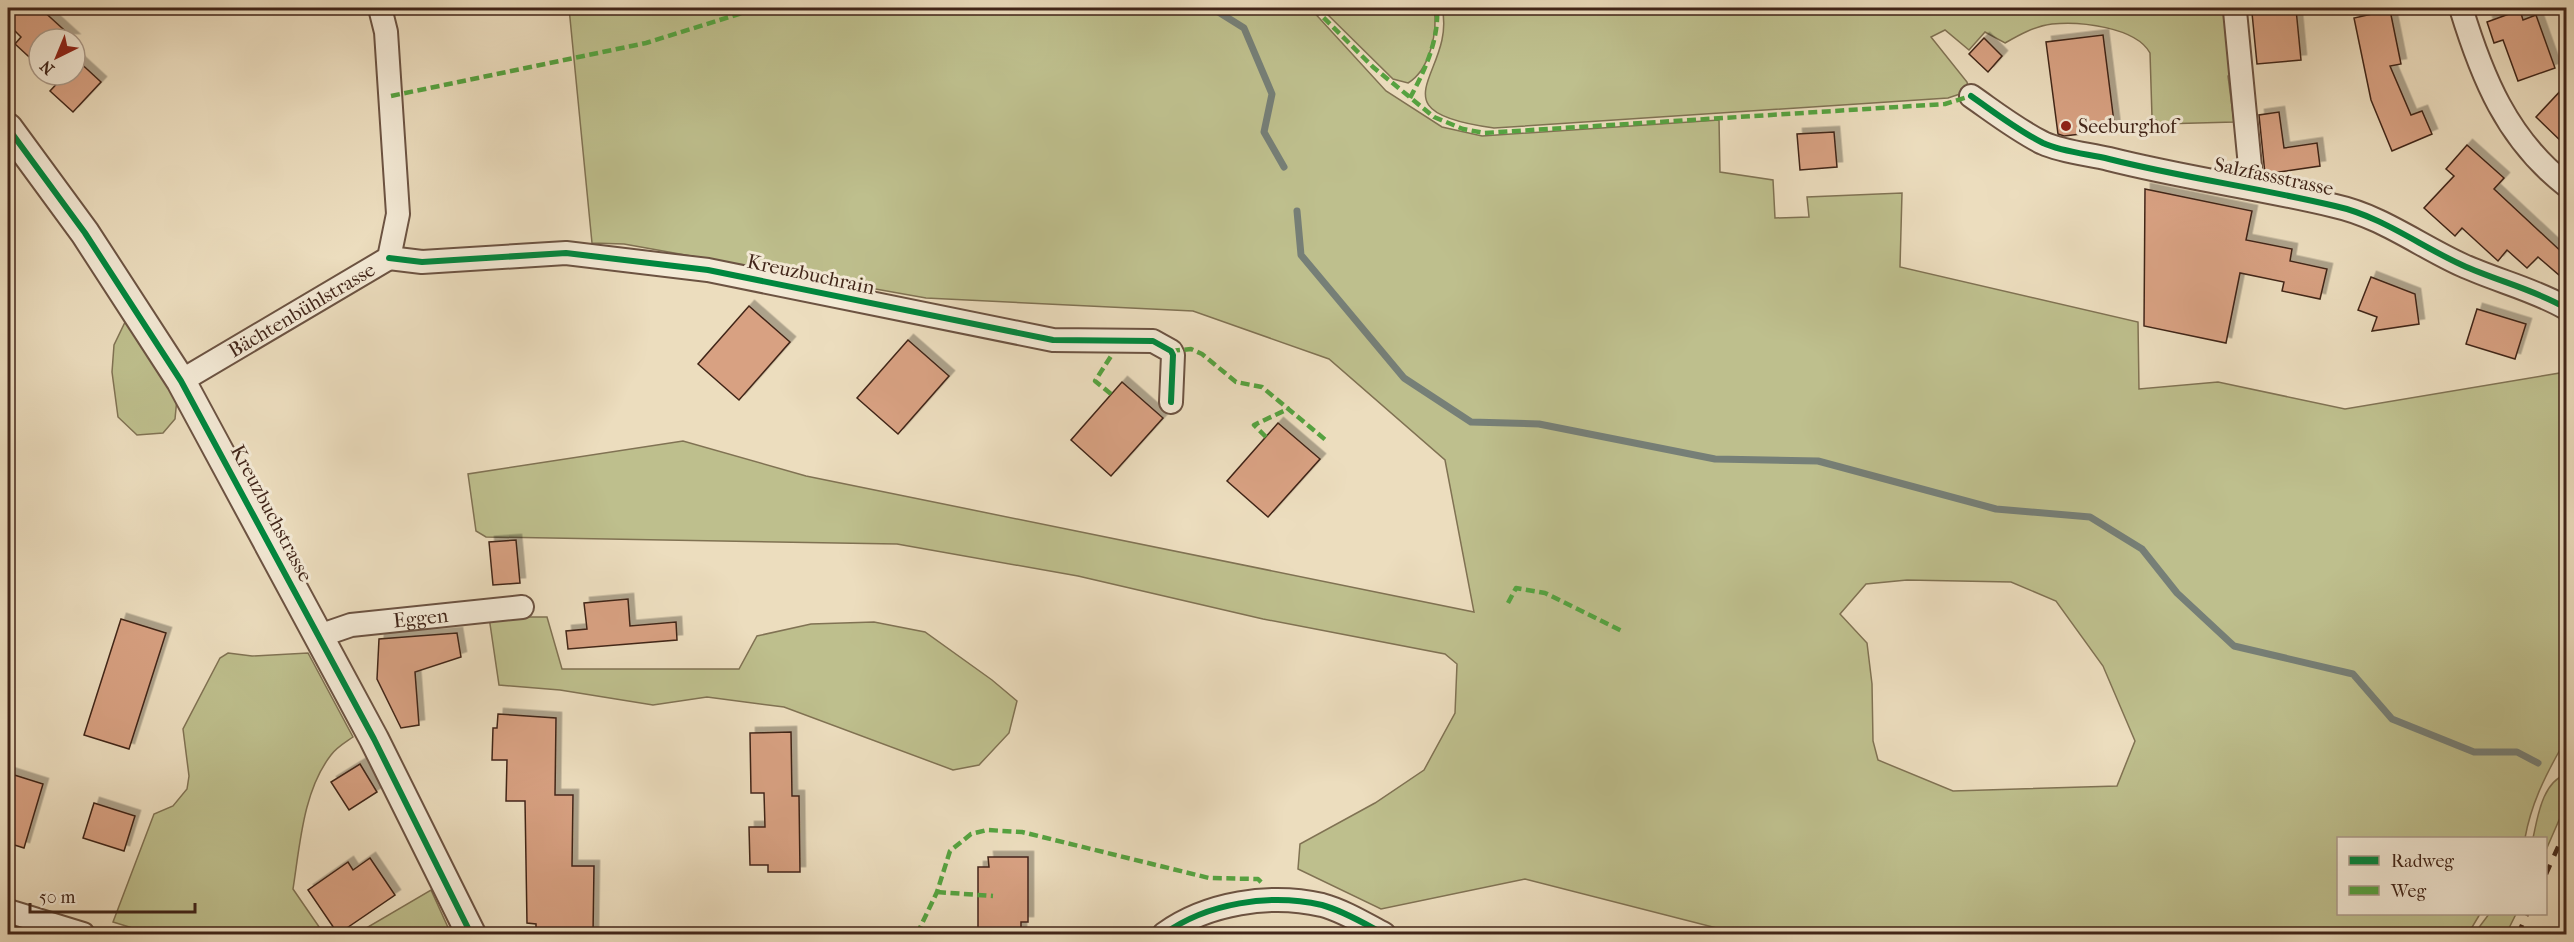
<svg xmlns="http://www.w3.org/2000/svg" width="2574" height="942" viewBox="0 0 2574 942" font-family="'IM FELL French Canon',serif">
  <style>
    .green { fill: #bebf8d; stroke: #807253; stroke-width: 1.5; fill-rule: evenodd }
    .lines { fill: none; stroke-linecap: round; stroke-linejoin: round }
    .stream { stroke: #767f77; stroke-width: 7 }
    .building { fill: #d8a182; stroke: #412519; stroke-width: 1.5; filter: url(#shadow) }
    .minor-casing { stroke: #6c5342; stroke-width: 26 }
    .tertiary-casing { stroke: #6c5342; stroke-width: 32 }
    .minor { stroke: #f3e9d5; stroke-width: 22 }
    .tertiary { stroke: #f3e9d5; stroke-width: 28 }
    .rail { stroke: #412519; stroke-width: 4.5; stroke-dasharray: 10 10; stroke-linecap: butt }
    .quiet { stroke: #55a340; stroke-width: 4.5; stroke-dasharray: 9 4.5; stroke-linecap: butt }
    .cycleway-casing { stroke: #f3e9d5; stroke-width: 10 }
    .cycleway { stroke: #00873e; stroke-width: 6 }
    .poi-dot { fill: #8f2418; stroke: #f3e9d5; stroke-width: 2 }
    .labels { text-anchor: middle; stroke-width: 6; stroke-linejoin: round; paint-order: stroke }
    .poi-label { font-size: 20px; fill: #412519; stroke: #f3e9d5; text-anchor: start }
    .street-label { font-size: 20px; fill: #412519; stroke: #f3e9d5 }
  </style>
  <defs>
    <filter id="shadow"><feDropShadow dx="5.5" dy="-5.5" stdDeviation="0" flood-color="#0004"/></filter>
  </defs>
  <rect width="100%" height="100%" fill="#ecddbe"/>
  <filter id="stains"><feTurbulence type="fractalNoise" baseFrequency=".00333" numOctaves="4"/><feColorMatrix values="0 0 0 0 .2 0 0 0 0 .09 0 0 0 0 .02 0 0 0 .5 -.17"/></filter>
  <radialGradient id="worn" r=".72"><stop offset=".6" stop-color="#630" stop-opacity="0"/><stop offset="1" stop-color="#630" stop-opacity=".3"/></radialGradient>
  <g class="green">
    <path d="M 569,8 L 1310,8 L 1386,91 L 1442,127 L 1482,136 L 1719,120 L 1720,172 L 1773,180 L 1775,218 L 1809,217 L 1807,197 L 1902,193 L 1900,267 L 2138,322 L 2139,389 L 2218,382 L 2345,409 L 2566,372 L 2566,756 L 2561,748 C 2544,778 2531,805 2525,838 L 2338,838 L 2338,914 L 2480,914 L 2468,934 L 1740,934 L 1525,879 L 1381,909 L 1298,869 L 1300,844 L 1375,803 L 1424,770 L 1455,713 L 1457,664 L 1445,654 L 1263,619 L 1078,576 L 897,544 L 486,537 L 476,531 L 468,474 L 683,441 L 806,476 L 1474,612 L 1445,460 L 1329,359 L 1193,311 L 926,298 L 624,244 L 592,243 ZM 1907,580 L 2011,582 L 2056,601 L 2103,666 L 2135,741 L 2117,786 L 1953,791 L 1878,760 L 1873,741 L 1872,684 L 1867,643 L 1840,614 L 1866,584 Z"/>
    <path d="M 1321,8 L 1434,8 C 1438,31 1430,70 1408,83 L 1393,79 Z"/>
    <path d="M 1442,8 L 2225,8 L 2233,75 L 2228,76 L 2234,122 L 2161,124 L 2152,117 L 2150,53 C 2136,27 2079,21 2052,24 C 2035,26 2019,35 2005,43 L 1985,32 L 1969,50 L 1945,30 L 1931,37 L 1967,82 L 1969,91 L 1948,98 L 1494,128 C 1368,111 1457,73 1442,8 Z"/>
    <polygon points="127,318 177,398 175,419 163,433 137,435 118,417 112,372 114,345"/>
    <polygon points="489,617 547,617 562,669 739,669 757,636 811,624 874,622 925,632 992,680 1017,701 1009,733 979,765 953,770 784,707 707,697 653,705 560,690 499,685"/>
    <path d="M 228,653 L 252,656 L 308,653 L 353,737 C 346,742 337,747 331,755 C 303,791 300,845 293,889 L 324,934 L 152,934 L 113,922 L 154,814 L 173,806 L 187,789 L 189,776 L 183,729 L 220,658 Z"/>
    <path d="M 2566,774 L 2566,804 L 2546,850 L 2546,838 L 2533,838 C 2538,816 2542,783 2566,774 Z"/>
    <polygon points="431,890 451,934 356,934"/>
    <polygon points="2489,914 2516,914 2506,934 2474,934"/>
  </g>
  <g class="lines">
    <g class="stream">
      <polyline points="1212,8 1244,28 1272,94 1264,132 1284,167"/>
      <polyline points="1297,211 1301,255 1404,378 1471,422 1539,424 1715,459 1818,461 1996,509 2090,517 2142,549 2177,593 2234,646 2353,674 2392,719 2474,752 2517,752 2538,763"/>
    </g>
  </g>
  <g class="building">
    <polygon points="8,8 40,8 74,39 39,39 39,66 15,44 21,37 8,24"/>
    <polygon points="2296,9 2301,60 2257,64 2252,13"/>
    <polygon points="2390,10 2401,64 2390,66 2411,115 2422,111 2432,134 2392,151 2371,100 2354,18"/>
    <polygon points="2520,10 2523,20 2536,15 2555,68 2518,81 2503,40 2494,43 2487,22"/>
    <polygon points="2103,35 2115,130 2064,136 2058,134 2046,42"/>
    <polygon points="1984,38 2002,56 1988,72 1969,54"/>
    <polygon points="75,58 101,82 73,112 50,91 65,75 75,75"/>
    <polygon points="2566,85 2566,146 2536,117"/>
    <polygon points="2279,112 2284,148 2317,143 2320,166 2265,174 2259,115"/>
    <polygon points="1834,132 1837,167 1800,170 1797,134"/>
    <polygon points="2467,145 2504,178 2494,189 2566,256 2566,281 2538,257 2527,268 2507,250 2498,261 2462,228 2455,236 2424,208 2454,176 2446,169"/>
    <polygon points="2145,189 2252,211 2246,240 2292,249 2290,261 2327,269 2320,299 2282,291 2284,282 2240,273 2226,343 2144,326"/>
    <polygon points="2371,277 2415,294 2419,324 2372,331 2377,317 2358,310"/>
    <polygon points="749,306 790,342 739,400 698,364"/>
    <polygon points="2477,309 2526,324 2515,359 2466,344"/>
    <polygon points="908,340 949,376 898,434 857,398"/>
    <polygon points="1122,382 1163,418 1111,476 1071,440"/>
    <polygon points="1278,423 1320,459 1268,517 1227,481"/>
    <polygon points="516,540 520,583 493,585 489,542"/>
    <polygon points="628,599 630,626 676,622 677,640 568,649 566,631 587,629 584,603"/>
    <polygon points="121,619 166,633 129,749 84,735"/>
    <polygon points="457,633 461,657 415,672 419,725 401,728 377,679 379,639"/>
    <polygon points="498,714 556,718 555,795 573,795 572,866 594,866 593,934 536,934 536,924 527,923 525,801 506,801 507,760 492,760 493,728 497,728"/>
    <polygon points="791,732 792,796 799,796 800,872 768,872 768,865 750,865 749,827 765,827 764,793 751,793 750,733"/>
    <polygon points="360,764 377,792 349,810 331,782"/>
    <polygon points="8,773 43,784 24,848 8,843"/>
    <polygon points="94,803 135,816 124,851 83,838"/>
    <polygon points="988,857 1028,857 1028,922 1021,922 1021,934 978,934 978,867 989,867"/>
    <polygon points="370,858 395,895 338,934 308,890 348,862 353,870"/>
  </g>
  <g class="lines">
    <g class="minor-casing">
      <g id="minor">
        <path d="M 2461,8 C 2482,77 2507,139 2566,185"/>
        <polyline points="2235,11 2252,187"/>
        <path d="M 1971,96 C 1994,112 2017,130 2043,143 C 2063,152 2088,154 2109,159 C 2184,178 2260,188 2335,206 C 2381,216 2420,246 2462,265 C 2497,281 2533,289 2566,308"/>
        <polyline points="389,258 422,262 566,253 708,270 1053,340 1153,341 1171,351 1173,355 1171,402"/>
        <path id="s1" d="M 181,381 L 389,258 L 398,214 L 386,32 L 380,8"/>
        <path id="s2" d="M 319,636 L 351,625 L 522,607"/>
        <polyline points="8,911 83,934"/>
        <path d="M 1164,934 C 1207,903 1270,893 1322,905 C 1344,911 1365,924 1384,934"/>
      </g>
    </g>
    <g class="tertiary-casing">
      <polyline id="tertiary" points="8,128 85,233 181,381 374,739 471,934"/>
    </g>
    <use href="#minor" class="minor"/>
    <use href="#tertiary" class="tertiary"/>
    <g class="rail">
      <polyline points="2546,874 2566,829"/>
      <polyline points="2518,934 2527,914"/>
    </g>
    <g class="quiet">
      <polyline points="1314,8 1373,67 1434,117 1463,129 1484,133 1945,104 1971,96"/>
      <polyline points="391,96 646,43 758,8"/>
      <path d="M 1410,98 C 1425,70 1439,40 1437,8"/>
      <polyline points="1171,351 1191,349 1202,354 1236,382 1262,387 1328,442"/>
      <polyline points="1111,394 1095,381 1113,353"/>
      <polyline points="1266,437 1254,425 1290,408"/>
      <polyline points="1508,603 1516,588 1545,593 1622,631"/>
      <polyline points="937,892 993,896"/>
      <polyline points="917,934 937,892 950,851 971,834 987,830 1022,832 1209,878 1258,879 1264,885"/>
    </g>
    <g class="cycleway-casing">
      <g id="cycleway">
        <path d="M 1971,96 C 1994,112 2017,130 2043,143 C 2063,152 2088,154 2109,159 C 2184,178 2260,188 2335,206 C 2381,216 2420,246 2462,265 C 2497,281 2533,289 2566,308"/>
        <polyline points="8,128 85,233 181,381 374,739 471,934"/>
        <polyline points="389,258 422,262 566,253 708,270 1053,340 1153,341 1171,351 1173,355 1171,402"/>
        <path d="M 1164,934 C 1207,903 1270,893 1322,905 C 1344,911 1365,924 1384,934"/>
      </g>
    </g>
    <use href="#cycleway" class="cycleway"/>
  </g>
  <circle class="poi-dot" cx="2066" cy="126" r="6"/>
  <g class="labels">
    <g class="poi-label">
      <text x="2078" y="133">Seeburghof</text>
    </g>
    <g class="street-label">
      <text transform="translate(2274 176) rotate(12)" y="7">Salzfassstrasse</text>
      <text transform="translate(811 274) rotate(12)" y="7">Kreuzbuchrain</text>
      <text dy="7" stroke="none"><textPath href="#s1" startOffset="140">Bächtenbühlstrasse</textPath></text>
      <text transform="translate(272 513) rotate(62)" y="7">Kreuzbuchstrasse</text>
      <text dy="7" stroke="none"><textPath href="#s2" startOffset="104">Eggen</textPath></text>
    </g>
  </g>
  <rect width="2574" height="942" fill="none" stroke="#ecddbe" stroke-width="30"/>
  <rect x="9" y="9" width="2556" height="924" fill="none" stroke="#412519" stroke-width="3"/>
  <rect x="15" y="15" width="2544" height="912" fill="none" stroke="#412519" stroke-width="1.5"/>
  <rect x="2337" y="837" width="210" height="78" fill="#f3e9d5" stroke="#ac9b8a" stroke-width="1.5"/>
  <rect x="2349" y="856" width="30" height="9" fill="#00873e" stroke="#ac9b8a" stroke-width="1.5"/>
  <text x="2391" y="867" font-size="18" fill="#412519">Radweg</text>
  <rect x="2349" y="886" width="30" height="9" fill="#55a340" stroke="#ac9b8a" stroke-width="1.5"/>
  <text x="2391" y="897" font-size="18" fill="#412519">Weg</text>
  <g transform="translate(57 57) rotate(223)"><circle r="28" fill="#f3e9d5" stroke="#ac9b8a" stroke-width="1.5"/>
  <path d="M0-4.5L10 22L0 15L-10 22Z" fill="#8f2418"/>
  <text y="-9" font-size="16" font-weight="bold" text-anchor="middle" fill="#412519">N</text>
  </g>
  <path d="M30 903v9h165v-9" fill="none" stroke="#412519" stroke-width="3"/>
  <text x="39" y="903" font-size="18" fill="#412519" stroke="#f3e9d5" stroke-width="4.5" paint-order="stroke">50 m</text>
  <rect width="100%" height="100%" filter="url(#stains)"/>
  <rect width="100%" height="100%" fill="url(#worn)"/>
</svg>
